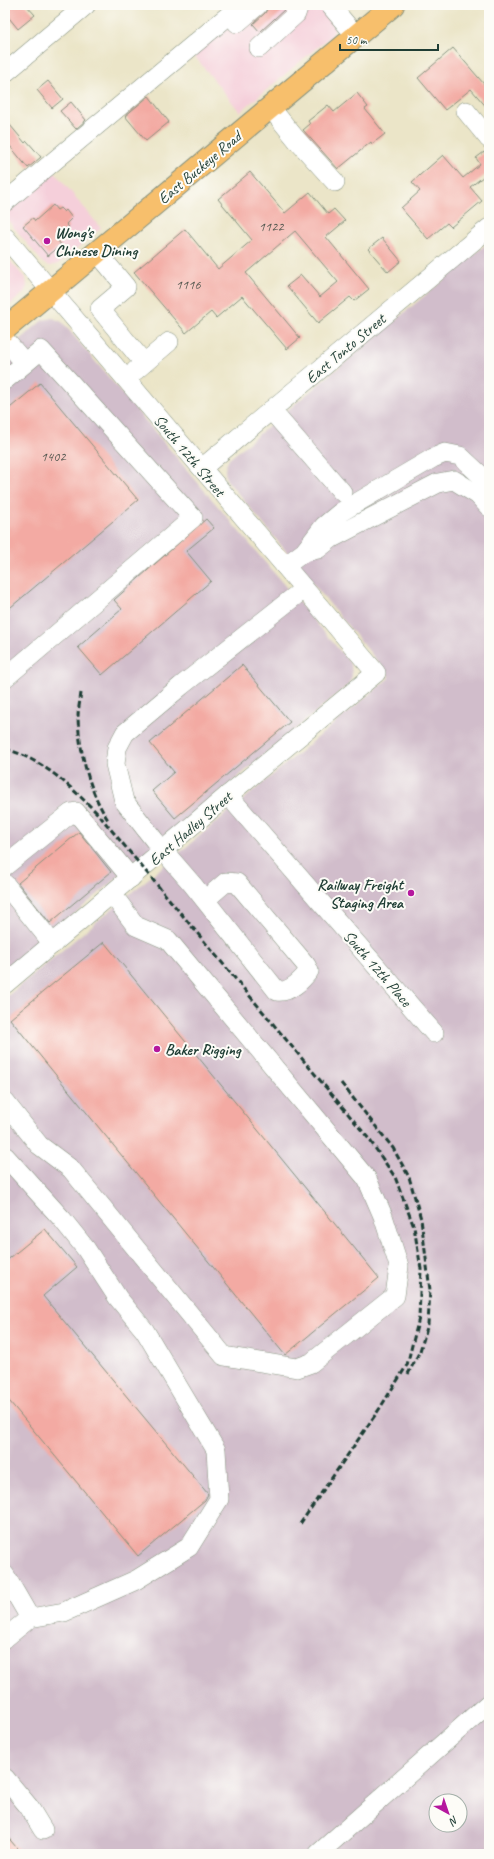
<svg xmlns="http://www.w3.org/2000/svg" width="494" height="1859" viewBox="0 0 494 1859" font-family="Caveat,sans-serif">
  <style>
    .built { fill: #f5cfda }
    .industrial { fill: #d1bdcb; fill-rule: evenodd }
    .building { fill: #f3aaa3 }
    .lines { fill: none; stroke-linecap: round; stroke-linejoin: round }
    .minor-casing { stroke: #85917e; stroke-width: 20 }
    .major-casing { stroke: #85917e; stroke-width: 24 }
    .minor { stroke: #fff; stroke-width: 19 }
    .major { stroke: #f7bf6c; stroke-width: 22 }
    .rail { stroke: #1f3d34; stroke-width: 3; stroke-dasharray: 6 3; stroke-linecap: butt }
    .poi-dot { fill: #b5179e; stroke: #fdfcf7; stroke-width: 1.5 }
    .labels { text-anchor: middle; stroke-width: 4; stroke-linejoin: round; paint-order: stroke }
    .number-label { font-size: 14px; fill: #545850 }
    .street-label { font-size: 16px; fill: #1f3d34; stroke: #fdfcf7 }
    .poi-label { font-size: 16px; font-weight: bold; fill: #1f3d34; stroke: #fdfcf7; text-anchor: start }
  </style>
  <rect width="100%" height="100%" fill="#fdfcf7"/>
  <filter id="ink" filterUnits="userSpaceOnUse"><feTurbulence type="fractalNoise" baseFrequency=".025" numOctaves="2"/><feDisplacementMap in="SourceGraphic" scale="8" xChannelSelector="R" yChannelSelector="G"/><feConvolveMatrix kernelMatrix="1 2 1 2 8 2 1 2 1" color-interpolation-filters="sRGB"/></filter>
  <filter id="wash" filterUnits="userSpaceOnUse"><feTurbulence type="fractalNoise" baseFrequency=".012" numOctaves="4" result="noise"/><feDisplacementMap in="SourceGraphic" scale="16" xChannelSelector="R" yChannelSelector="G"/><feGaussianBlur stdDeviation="0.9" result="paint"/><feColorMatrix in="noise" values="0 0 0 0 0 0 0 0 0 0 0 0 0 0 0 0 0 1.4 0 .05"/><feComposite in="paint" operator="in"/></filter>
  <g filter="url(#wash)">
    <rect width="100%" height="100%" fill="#ebe5c8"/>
    <g class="built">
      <polygon points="249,5 318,5 333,22 335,28 332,35 240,112 192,53"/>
      <polygon points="52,169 101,228 58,264 51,266 44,264 5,217 5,209"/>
      <polygon points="5,255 26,279 27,286 24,293 5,309"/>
    </g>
    <g class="industrial">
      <path d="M 489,242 L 489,1854 L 5,1854 L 5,998 L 389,678 L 388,674 L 226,479 L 225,469 L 228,460 ZM 436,1801 L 460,1801 L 460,1825 L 436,1825 Z"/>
      <polygon points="53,318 62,322 351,664 352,676 348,685 5,972 5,352 43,320"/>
    </g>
    <g id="blocks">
      <g class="building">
        <polygon points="5,5 26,5 35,15 18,29 5,13"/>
        <polygon points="269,5 287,5 286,8 260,32 253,24 265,13"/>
        <polygon points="453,48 484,84 489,80 489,110 471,89 445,110 418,78"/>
        <polygon points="48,81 63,99 52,108 37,90"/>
        <polygon points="357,93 368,107 365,109 385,134 372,144 371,142 338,169 303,130 310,124 308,121 328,105 334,112"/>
        <polygon points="149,96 169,122 146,141 125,116"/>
        <polygon points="71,102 86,120 76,129 60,111"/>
        <polygon points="5,119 25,143 27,141 41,157 28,168 5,140"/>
        <polygon points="484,152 489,157 489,174 488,173 470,187 482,201 451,227 447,223 428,239 401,208 420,191 412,182 443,155 463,178 480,164 476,158"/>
        <polygon points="250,172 285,213 310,192 328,214 334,209 345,221 326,237 369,289 354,301 350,297 318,323 287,286 301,275 320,297 338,282 295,231 246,273 300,338 287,349 242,296 216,318 211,312 186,333 134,272 185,229 218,269 252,240 218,199"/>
        <polygon points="53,205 57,210 60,208 64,212 66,210 72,218 66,224 69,227 56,238 61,245 48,256 23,226 33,218 35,221"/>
        <polygon points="382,238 401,261 388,272 368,249"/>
        <polygon points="40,383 138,500 5,612 5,412"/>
        <polygon points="206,519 214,528 186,551 211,581 102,675 78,647 122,609 114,600"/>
        <polygon points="242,665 290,722 175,818 152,791 174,772 150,743"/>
        <polygon points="79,832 111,872 50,923 18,883"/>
        <polygon points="104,942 379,1278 285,1355 10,1019"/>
        <polygon points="45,1229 77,1267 43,1296 208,1494 205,1500 138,1556 5,1396 5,1262"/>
        <polygon points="5,1834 22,1854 5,1854"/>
      </g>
    </g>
  </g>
  <g filter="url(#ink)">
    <use href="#blocks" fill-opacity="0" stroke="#85917e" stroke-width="1"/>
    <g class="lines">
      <g class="minor-casing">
        <g id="minor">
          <polyline points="330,5 356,36"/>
          <polyline points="237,23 258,5"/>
          <polyline points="259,48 296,14 299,5"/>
          <polyline points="5,73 86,5"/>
          <polyline points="270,107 296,139 335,182"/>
          <polyline points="466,111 489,139"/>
          <polyline points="5,202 241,5"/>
          <polyline points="5,237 376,673 228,795 5,984"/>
          <polyline points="97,252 126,287 100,309 144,363"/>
          <polyline points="5,340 25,363"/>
          <polyline points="135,371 169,342"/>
          <polyline points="5,380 41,350 193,518 5,678"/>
          <polyline points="271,410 342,492"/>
          <polyline points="202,468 489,228"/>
          <polyline points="309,551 318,549 332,538 438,483 454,480 478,495 489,507"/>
          <polyline points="285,566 304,552 324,526 341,512 433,458 445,453 460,456 489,483"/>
          <polyline points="228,795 434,1033"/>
          <polyline points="5,866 71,813 76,812 131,878"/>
          <polyline points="5,884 53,944"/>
          <path d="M 205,900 L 226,882 L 237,883 L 306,965 L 309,971 C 301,981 290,993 277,991 L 193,885 L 155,841 L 124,801 L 115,764 L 117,748 L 125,733 L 181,686 L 304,589"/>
          <polyline points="5,1102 39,1145 71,1169 224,1356 297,1368 311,1363 395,1296 399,1266 383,1216 367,1179 168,940 136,926 112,894"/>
          <polyline points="5,1156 62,1219 86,1249 118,1298 145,1331 216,1450 219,1499 189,1547 136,1580 64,1612 30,1618 5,1638"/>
          <polyline points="5,1575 30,1618"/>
          <polyline points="5,1778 29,1807 43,1830"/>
          <polyline points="318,1854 489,1703"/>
        </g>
      </g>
      <g class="major-casing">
        <polyline id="major" points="5,329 393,5"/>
      </g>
      <use href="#minor" class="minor"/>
      <use href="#major" class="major"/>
      <g class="rail">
        <path d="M 81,693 C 80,701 78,710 78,717 C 79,751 89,791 108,820"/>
        <path d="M 5,749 C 43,759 71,787 98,814 L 369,1139 L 395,1177 L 414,1227 L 421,1269 L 419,1318 L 407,1365 L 380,1408 L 300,1524"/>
        <polyline points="341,1083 393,1148 409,1177 421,1219 430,1290 428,1324 420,1351 408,1374"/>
      </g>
    </g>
  </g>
  <g class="poi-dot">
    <circle cx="47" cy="241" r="4"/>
    <circle cx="411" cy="893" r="4"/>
    <circle cx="157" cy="1049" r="4"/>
  </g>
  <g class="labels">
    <g class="number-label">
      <text x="271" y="231">1122</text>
      <text x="188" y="289">1116</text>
      <text x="53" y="461">1402</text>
    </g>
    <g class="street-label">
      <text transform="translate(199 167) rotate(-40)" y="6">East Buckeye Road</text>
      <text transform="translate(345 348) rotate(-40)" y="6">East Tonto Street</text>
      <text transform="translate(190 455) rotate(50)" y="6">South 12th Street</text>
      <text transform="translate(190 828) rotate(-41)" y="6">East Hadley Street</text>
      <text transform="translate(378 968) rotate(49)" y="6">South 12th Place</text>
    </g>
    <g class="poi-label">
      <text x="55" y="238">Wong's<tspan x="55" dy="18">Chinese Dining</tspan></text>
      <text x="403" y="890" text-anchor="end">Railway Freight<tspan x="403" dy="18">Staging Area</tspan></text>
      <text x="165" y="1055">Baker Rigging</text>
    </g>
  </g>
  <rect width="494" height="1859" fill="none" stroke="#fdfcf7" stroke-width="20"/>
  <g transform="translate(448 1813) rotate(140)"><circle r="19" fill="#fdfcf7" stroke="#a4b0a9"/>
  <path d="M0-3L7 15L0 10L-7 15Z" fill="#b5179e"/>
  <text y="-6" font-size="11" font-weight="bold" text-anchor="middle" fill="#1f3d34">N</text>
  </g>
  <path d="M340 44v6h98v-6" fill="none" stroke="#1f3d34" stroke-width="2"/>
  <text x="346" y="44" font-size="12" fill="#1f3d34" stroke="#fdfcf7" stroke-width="3" paint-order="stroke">50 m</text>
</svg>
